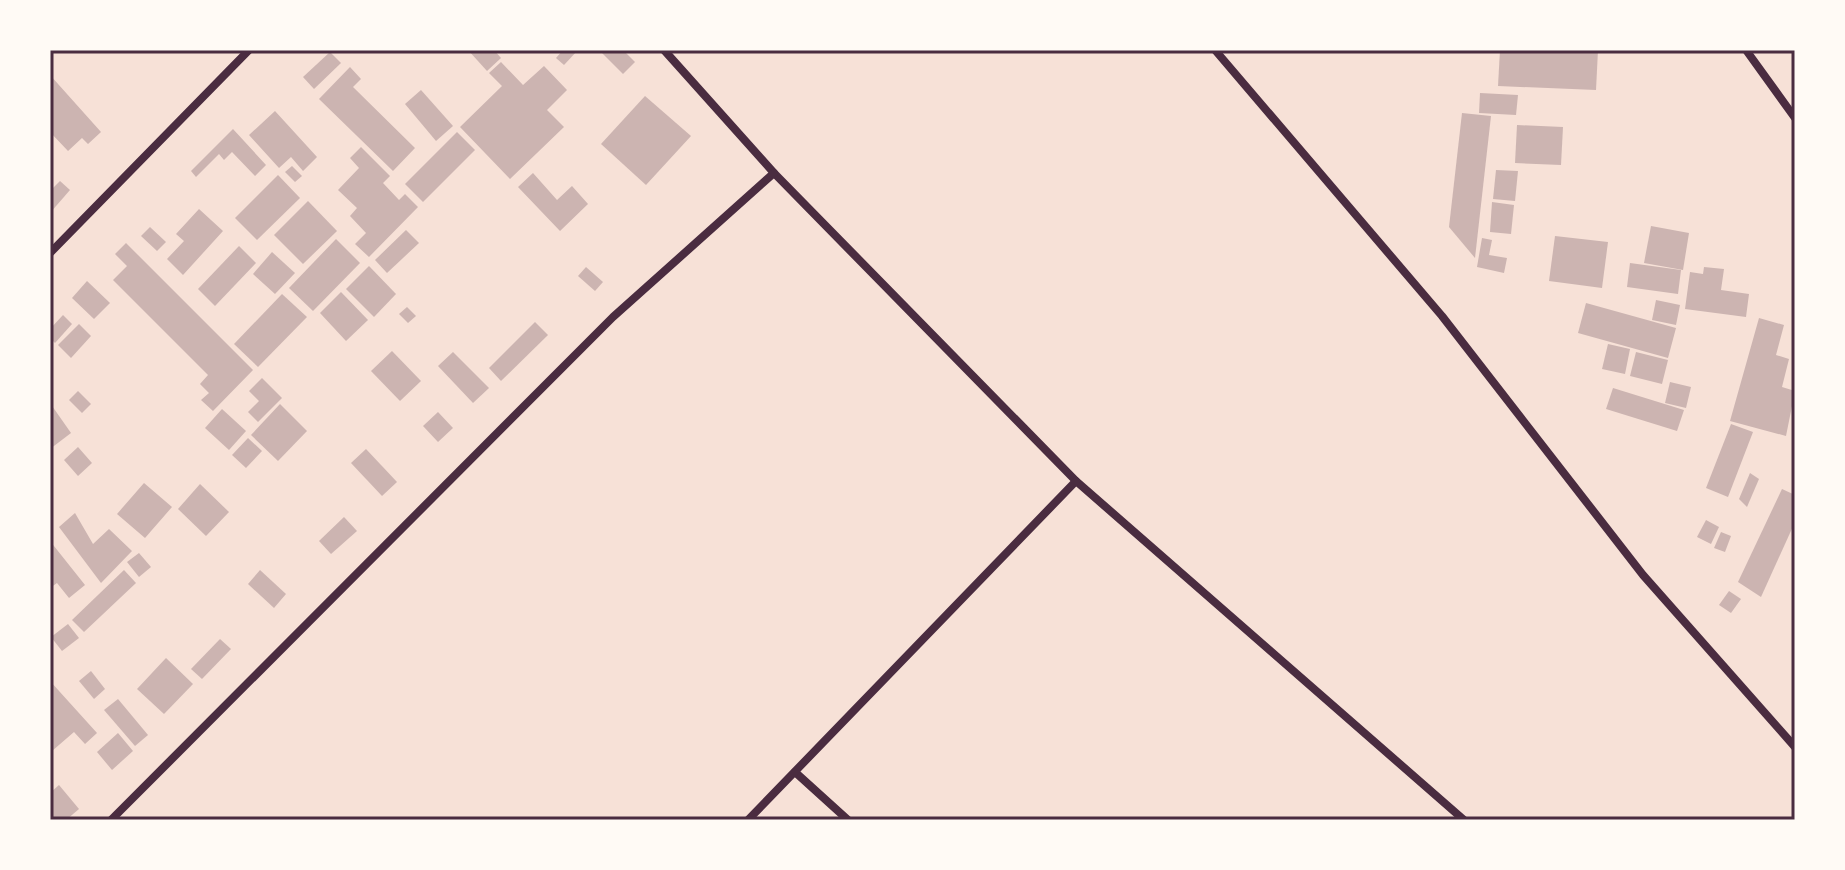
<svg xmlns="http://www.w3.org/2000/svg" width="1845" height="870" viewBox="0 0 1845 870" font-family="'Open Sans',sans-serif">
  <style>
    .building { fill: #ccb4b1 }
    .lines { fill: none; stroke-linecap: round; stroke-linejoin: round }
    .minor { stroke: #4a2c40; stroke-width: 8 }
    .neatline { fill: none; stroke: #4a2c40; stroke-width: 3 }
  </style>
  <rect width="100%" height="100%" fill="#f7e1d7"/>
  <g class="building">
    <polygon points="468,50 494,50 501,58 487,71"/>
    <polygon points="563,50 578,50 564,65 556,58"/>
    <polygon points="599,50 623,50 635,62 623,74"/>
    <polygon points="1500,50 1598,50 1596,90 1498,86"/>
    <polygon points="330,52 341,63 314,89 303,77"/>
    <polygon points="501,62 523,85 544,66 567,90 547,110 564,127 510,179 460,127 502,86 489,73"/>
    <polygon points="350,67 361,79 353,87 415,148 393,171 319,99"/>
    <polygon points="50,75 101,132 88,144 82,138 68,151 50,132"/>
    <polygon points="421,90 453,126 436,141 405,104"/>
    <polygon points="1480,93 1518,95 1516,115 1479,113"/>
    <polygon points="645,96 691,136 646,185 601,144"/>
    <polygon points="275,111 317,157 303,171 291,157 279,168 249,135"/>
    <polygon points="1462,113 1491,116 1475,258 1449,227"/>
    <polygon points="1517,125 1563,127 1561,165 1515,163"/>
    <polygon points="233,129 266,165 255,176 232,152 224,160 219,154 196,177 191,171"/>
    <polygon points="457,132 475,150 423,202 405,184"/>
    <polygon points="361,147 390,176 383,183 399,200 405,194 418,207 369,257 355,244 366,233 350,216 357,208 338,190 359,168 350,158"/>
    <polygon points="292,166 302,176 295,182 285,172"/>
    <polygon points="1496,170 1518,171 1515,201 1493,199"/>
    <polygon points="533,173 557,200 572,186 588,204 560,231 518,187"/>
    <polygon points="278,175 300,198 257,240 235,218"/>
    <polygon points="60,181 70,190 50,213 50,191"/>
    <polygon points="308,201 337,231 303,264 274,235"/>
    <polygon points="1492,202 1514,205 1511,234 1490,232"/>
    <polygon points="199,209 223,231 183,275 167,259 184,241 176,234"/>
    <polygon points="1651,226 1689,233 1683,270 1644,263"/>
    <polygon points="150,227 166,242 157,251 141,236"/>
    <polygon points="406,230 419,243 387,273 375,260"/>
    <polygon points="1555,236 1608,242 1602,288 1549,281"/>
    <polygon points="1482,238 1492,240 1489,255 1507,258 1504,273 1477,267"/>
    <polygon points="336,239 360,263 313,311 289,288"/>
    <polygon points="126,243 253,370 213,411 201,400 209,393 200,384 208,375 113,280 127,266 115,254"/>
    <polygon points="239,246 256,263 215,306 198,289"/>
    <polygon points="272,252 295,273 275,294 253,274"/>
    <polygon points="1630,263 1681,270 1678,294 1627,287"/>
    <polygon points="369,266 396,294 374,317 346,289"/>
    <polygon points="586,267 603,282 595,291 578,276"/>
    <polygon points="1704,267 1724,269 1721,290 1749,294 1746,317 1685,309 1690,272 1703,274"/>
    <polygon points="87,281 110,303 94,319 72,298"/>
    <polygon points="341,292 368,320 346,341 320,313"/>
    <polygon points="282,294 307,317 258,367 234,344"/>
    <polygon points="1656,300 1680,305 1676,325 1652,320"/>
    <polygon points="1586,303 1676,328 1668,358 1578,333"/>
    <polygon points="407,307 416,316 408,323 399,314"/>
    <polygon points="63,315 72,324 55,343 50,338 50,329"/>
    <polygon points="1759,318 1784,325 1776,355 1789,359 1782,387 1795,391 1786,436 1730,421"/>
    <polygon points="535,322 548,335 501,381 489,368"/>
    <polygon points="79,324 91,336 71,358 58,345"/>
    <polygon points="1608,344 1630,349 1625,374 1602,369"/>
    <polygon points="392,351 421,381 400,401 371,371"/>
    <polygon points="453,352 489,388 473,403 438,366"/>
    <polygon points="1636,352 1668,360 1662,384 1630,376"/>
    <polygon points="262,378 282,398 258,422 248,412 259,401 249,391"/>
    <polygon points="1670,382 1691,387 1686,408 1665,403"/>
    <polygon points="1613,388 1684,410 1677,431 1606,409"/>
    <polygon points="78,391 91,404 82,413 69,400"/>
    <polygon points="50,403 71,433 50,449"/>
    <polygon points="280,404 307,431 278,461 251,435"/>
    <polygon points="222,409 246,431 229,450 205,428"/>
    <polygon points="438,412 453,428 438,442 423,426"/>
    <polygon points="1731,424 1753,432 1728,497 1706,488"/>
    <polygon points="248,438 262,451 246,468 232,455"/>
    <polygon points="78,447 92,463 78,476 64,460"/>
    <polygon points="366,449 397,482 382,496 351,463"/>
    <polygon points="1750,473 1759,479 1747,507 1739,499"/>
    <polygon points="144,483 172,507 145,538 117,514"/>
    <polygon points="200,484 229,512 206,536 178,509"/>
    <polygon points="1782,489 1795,495 1795,522 1761,597 1738,582"/>
    <polygon points="75,513 93,544 109,529 132,551 101,583 59,527"/>
    <polygon points="344,517 357,531 331,554 319,541"/>
    <polygon points="1706,520 1719,527 1711,544 1697,537"/>
    <polygon points="1721,532 1731,536 1725,552 1714,548"/>
    <polygon points="50,541 85,585 69,598 57,583 50,588"/>
    <polygon points="139,553 151,567 139,577 127,562"/>
    <polygon points="124,570 136,583 84,632 72,620"/>
    <polygon points="260,570 286,594 274,608 248,584"/>
    <polygon points="1729,591 1741,599 1731,613 1719,605"/>
    <polygon points="68,624 79,638 62,651 51,637"/>
    <polygon points="220,639 231,649 202,679 191,669"/>
    <polygon points="166,658 193,684 164,714 137,689"/>
    <polygon points="91,671 105,689 94,699 79,681"/>
    <polygon points="50,681 97,733 85,744 74,732 52,751 50,749"/>
    <polygon points="118,699 148,735 135,746 104,710"/>
    <polygon points="118,733 133,751 112,770 97,752"/>
    <polygon points="59,785 79,809 66,820 51,820 50,793"/>
  </g>
  <g class="lines">
    <g class="minor">
      <polyline points="664,50 774,173 1076,481 1464,820"/>
      <polyline points="1215,50 1442,316 1643,575 1795,747"/>
      <polyline points="1746,50 1795,118"/>
      <polyline points="50,253 249,50"/>
      <polyline points="795,772 848,820"/>
      <polyline points="111,820 613,317 774,173"/>
      <polyline points="748,820 1076,481"/>
    </g>
  </g>
  <rect width="1845" height="870" fill="none" stroke="#fffaf5" stroke-width="104"/>
  <rect x="52" y="52" width="1741" height="766" class="neatline"/>
</svg>
